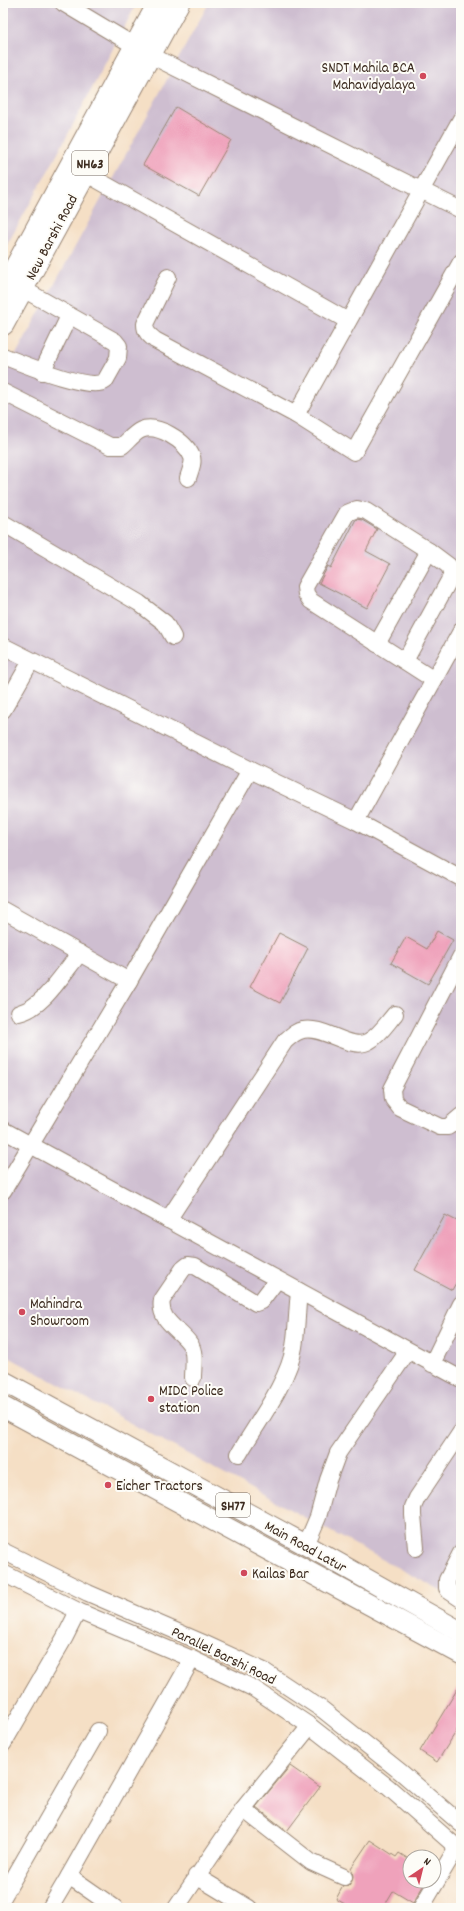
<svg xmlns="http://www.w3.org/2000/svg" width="464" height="1911" viewBox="0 0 464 1911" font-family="Dekko,sans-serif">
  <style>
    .industrial { fill: #cebed0 }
    .building { fill: #efa2bb }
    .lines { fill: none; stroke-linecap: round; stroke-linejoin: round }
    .minor-casing { stroke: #988472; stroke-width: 18 }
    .major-casing { stroke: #988472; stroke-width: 22 }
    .highway-casing { stroke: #988472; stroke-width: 24 }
    .minor { stroke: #fff; stroke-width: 16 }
    .major { stroke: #fff; stroke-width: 20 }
    .highway { stroke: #fff; stroke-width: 22 }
    .poi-dot { fill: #d1495b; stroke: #fdfcf7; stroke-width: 1.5 }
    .labels { text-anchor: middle; stroke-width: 4; stroke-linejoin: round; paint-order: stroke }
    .shield { fill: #fdfcf7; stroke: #75695f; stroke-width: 1 }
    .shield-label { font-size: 14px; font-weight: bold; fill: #3b2a1e }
    .poi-label { font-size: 15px; fill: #3b2a1e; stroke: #fdfcf7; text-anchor: start }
    .street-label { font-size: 15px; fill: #3b2a1e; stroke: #fdfcf7 }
  </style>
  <rect width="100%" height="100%" fill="#fdfcf7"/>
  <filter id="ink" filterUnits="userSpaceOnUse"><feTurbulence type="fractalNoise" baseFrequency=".025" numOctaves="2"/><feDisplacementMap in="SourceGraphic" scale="8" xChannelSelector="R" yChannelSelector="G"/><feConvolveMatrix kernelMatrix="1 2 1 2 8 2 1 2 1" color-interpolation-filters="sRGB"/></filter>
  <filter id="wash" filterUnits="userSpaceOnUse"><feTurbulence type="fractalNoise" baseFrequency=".012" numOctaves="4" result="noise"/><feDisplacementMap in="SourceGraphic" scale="16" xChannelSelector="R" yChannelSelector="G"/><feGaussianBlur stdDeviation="0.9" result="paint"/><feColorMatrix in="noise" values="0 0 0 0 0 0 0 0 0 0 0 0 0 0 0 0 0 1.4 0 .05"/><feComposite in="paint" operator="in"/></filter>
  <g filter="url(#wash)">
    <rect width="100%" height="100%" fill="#f5dfc5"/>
    <g class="industrial">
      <polygon points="3,3 137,3 58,153 3,252"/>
      <polygon points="209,3 461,3 461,1602 3,1354 3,378"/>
    </g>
    <g id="blocks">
      <g class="building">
        <polygon points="176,107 231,140 199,196 143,165"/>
        <polygon points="356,519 362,520 377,529 366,551 390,564 367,608 319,583 328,566 331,568"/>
        <polygon points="437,931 453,940 428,984 391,963 406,937 427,949"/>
        <polygon points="279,933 308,948 280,1003 250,987"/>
        <polygon points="445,1215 461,1223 461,1274 452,1290 415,1270"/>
        <polygon points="461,1683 461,1724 437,1762 420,1751"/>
        <polygon points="290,1766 320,1787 287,1831 256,1807"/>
        <polygon points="370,1840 396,1857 399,1853 410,1860 410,1881 426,1881 413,1903 393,1891 383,1908 352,1908 336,1899 343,1886 349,1885 352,1881 353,1876 351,1868"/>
      </g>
    </g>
  </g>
  <g filter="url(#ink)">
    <use href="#blocks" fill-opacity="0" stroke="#988472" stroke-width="1"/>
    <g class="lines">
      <g class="minor-casing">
        <g id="minor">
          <polyline points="63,3 150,55 461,210"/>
          <polyline points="461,119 296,415 354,452 461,262"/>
          <polyline points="85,173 348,321"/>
          <path d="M 168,277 L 145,324 C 145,332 149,335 155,340 L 296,415"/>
          <path d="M 3,356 C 21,363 90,392 105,381 L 118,358 L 119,346 L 115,341 L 23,289"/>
          <polyline points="42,372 69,316"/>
          <path d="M 3,392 L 110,446 L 122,446 C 127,442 134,433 141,430 C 157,423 186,441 192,457 C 194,463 190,471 188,478"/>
          <polyline points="3,523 139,603 165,623 173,637"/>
          <polyline points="429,551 366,511 357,509 347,513 305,587 306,594 311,601 434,680"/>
          <polyline points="377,644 429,551 449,566 452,575 405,661"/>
          <polyline points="3,646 250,770 356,821 461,878"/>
          <polyline points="3,710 31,661"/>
          <polyline points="356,821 461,631"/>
          <polyline points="3,910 129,981"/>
          <polyline points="461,956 392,1089 393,1099 400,1108 440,1127 448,1127 461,1116"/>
          <path d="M 19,1013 C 43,1008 64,972 80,953"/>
          <polyline points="3,1130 461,1379"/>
          <polyline points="3,1191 129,981 250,770"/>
          <path d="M 168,1220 L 285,1041 C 291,1036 296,1031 303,1030 C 323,1025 352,1052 369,1041 C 380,1035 387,1023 395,1014"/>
          <polyline points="432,1364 461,1304"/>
          <path d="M 193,1378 C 193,1367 196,1353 190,1344 C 180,1329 158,1321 162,1300 L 183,1269 L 188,1265 L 195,1266 L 256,1303 L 261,1301 L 277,1280"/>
          <path d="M 239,1454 C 257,1423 289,1381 294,1347 C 297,1329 297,1309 299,1291"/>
          <polyline points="306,1545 318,1517 328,1480 338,1453 408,1351"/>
          <polyline points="416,1548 413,1515 413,1507 417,1498 461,1432"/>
          <polyline points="3,1551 88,1593 201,1642 264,1671 323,1710 402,1773 461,1824"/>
          <polyline points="461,1553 447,1580 447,1588 449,1591 461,1599"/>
          <polyline points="3,1573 78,1611 192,1659 253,1688 310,1726 388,1787 461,1851"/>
          <polyline points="3,1744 65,1637 78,1611"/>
          <polyline points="243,1809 311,1862 344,1877"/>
          <polyline points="69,1876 192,1659"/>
          <polyline points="196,1876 249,1908"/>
          <polyline points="3,1897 98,1731"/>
          <polyline points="50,1908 69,1876 115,1908"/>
          <polyline points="176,1908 243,1809 310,1726"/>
          <polyline points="421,1908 457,1847"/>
        </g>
      </g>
      <g class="major-casing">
        <g id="major">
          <polyline points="3,1381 306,1545 461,1632"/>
          <polyline points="3,1407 461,1654"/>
        </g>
      </g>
      <g class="highway-casing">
        <g id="highway">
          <polyline points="3,291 159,3"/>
          <polyline points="3,324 178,3"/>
        </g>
      </g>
      <use href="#minor" class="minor"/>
      <use href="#major" class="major"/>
      <use href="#highway" class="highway"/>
    </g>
  </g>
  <g class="poi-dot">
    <circle cx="423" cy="76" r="4"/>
    <circle cx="22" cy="1312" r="4"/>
    <circle cx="151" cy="1399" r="4"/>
    <circle cx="108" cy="1485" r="4"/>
    <circle cx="244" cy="1573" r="4"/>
  </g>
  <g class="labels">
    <g class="shield">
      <rect x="72" y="151" width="36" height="24" rx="3"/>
      <rect x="216" y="1493" width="34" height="24" rx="3"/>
    </g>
    <g class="shield-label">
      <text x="90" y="168">NH63</text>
      <text x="233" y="1510">SH77</text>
    </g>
    <g class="poi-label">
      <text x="415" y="72" text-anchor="end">SNDT Mahila BCA<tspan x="415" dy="17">Mahavidyalaya</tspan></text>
      <text x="30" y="1308">Mahindra<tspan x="30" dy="17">Showroom</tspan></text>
      <text x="159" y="1395">MIDC Police<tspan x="159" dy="17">station</tspan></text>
      <text x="116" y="1490">Eicher Tractors</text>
      <text x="252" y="1578">Kailas Bar</text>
    </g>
    <g class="street-label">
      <text transform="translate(51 237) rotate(-62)" y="5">New Barshi Road</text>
      <text transform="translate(306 1546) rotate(29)" y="5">Main Road Latur</text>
      <text transform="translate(224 1655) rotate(26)" y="5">Parallel Barshi Road</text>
    </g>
  </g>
  <rect width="464" height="1911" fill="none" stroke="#fdfcf7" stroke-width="16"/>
  <g transform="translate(422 1869) rotate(35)"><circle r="19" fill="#fdfcf7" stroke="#afa8a0"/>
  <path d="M0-3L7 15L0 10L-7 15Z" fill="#d1495b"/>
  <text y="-6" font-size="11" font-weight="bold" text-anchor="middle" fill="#3b2a1e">N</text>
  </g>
</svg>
